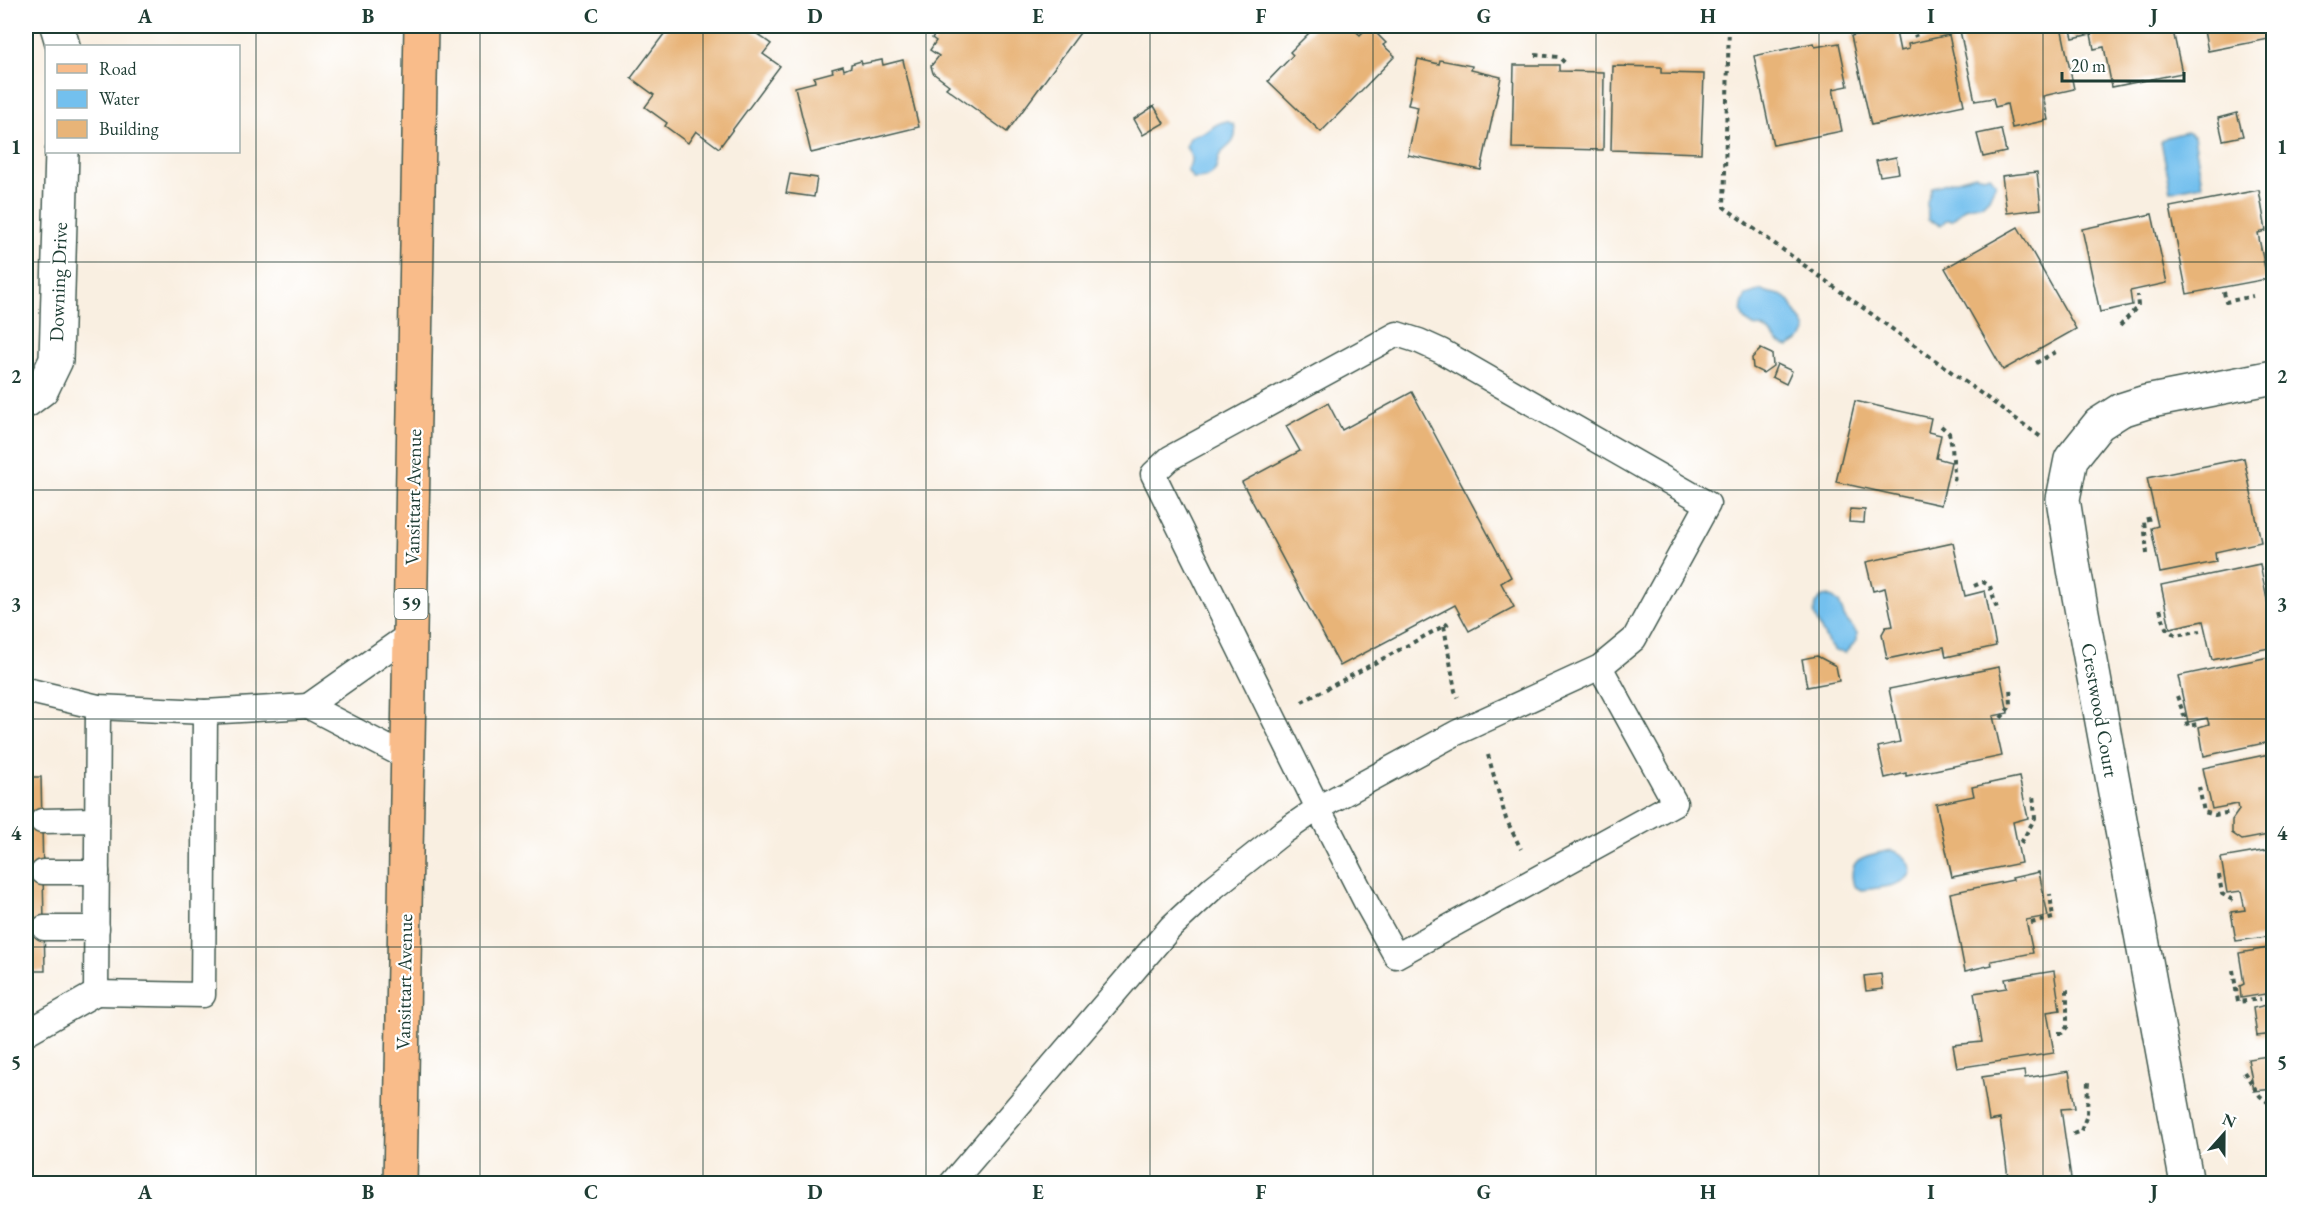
<svg xmlns="http://www.w3.org/2000/svg" width="2299" height="1209" viewBox="0 0 2299 1209" font-family="'EB Garamond',serif">
  <style>
    .water { fill: #73c0ee; stroke: #497e91; stroke-width: 1.5 }
    .building { fill: #e8b478 }
    .lines { fill: none; stroke-linecap: round; stroke-linejoin: round }
    .service-casing { stroke: #40584e; stroke-width: 27 }
    .minor-casing { stroke: #40584e; stroke-width: 36 }
    .primary-casing { stroke: #40584e; stroke-width: 36 }
    .path { stroke: #40584e; stroke-width: 4; stroke-dasharray: 4.5 4.5; stroke-linecap: butt }
    .service { stroke: #fff; stroke-width: 24 }
    .minor { stroke: #fff; stroke-width: 33 }
    .primary { stroke: #f9bc8a; stroke-width: 33 }
    .grid { fill: none; stroke: #1f3d34; stroke-width: 1.5; stroke-opacity: 0.55 }
    .labels { text-anchor: middle; stroke-width: 4.5; stroke-linejoin: round; paint-order: stroke }
    .shield { fill: #fff; stroke: #627771; stroke-width: 1.5 }
    .shield-label { font-size: 18px; font-weight: bold; fill: #1f3d34 }
    .street-label { font-size: 20px; fill: #1f3d34; stroke: #fff }
    .neatline { fill: none; stroke: #1f3d34; stroke-width: 2 }
    .grid-label { font-size: 20px; text-anchor: middle; font-weight: bold; fill: #1f3d34 }
  </style>
  <rect width="100%" height="100%" fill="#fff"/>
  <filter id="ink" filterUnits="userSpaceOnUse"><feTurbulence type="fractalNoise" baseFrequency=".0167" numOctaves="2"/><feDisplacementMap in="SourceGraphic" scale="12" xChannelSelector="R" yChannelSelector="G"/><feConvolveMatrix kernelMatrix="1 2 1 2 8 2 1 2 1" color-interpolation-filters="sRGB"/></filter>
  <filter id="wash" filterUnits="userSpaceOnUse"><feTurbulence type="fractalNoise" baseFrequency=".008" numOctaves="4" result="noise"/><feDisplacementMap in="SourceGraphic" scale="24" xChannelSelector="R" yChannelSelector="G"/><feGaussianBlur stdDeviation="1.35" result="paint"/><feColorMatrix in="noise" values="0 0 0 0 0 0 0 0 0 0 0 0 0 0 0 0 0 1.4 0 .05"/><feComposite in="paint" operator="in"/></filter>
  <g filter="url(#wash)">
    <rect width="100%" height="100%" fill="#f9efe1"/>
    <g class="water">
      <path d="M 1227,121 L 1234,125 C 1236,130 1236,134 1234,139 C 1231,147 1222,149 1219,157 C 1216,164 1218,170 1211,175 C 1206,179 1199,179 1193,179 L 1187,170 C 1193,161 1192,156 1186,147 C 1192,128 1198,138 1209,130 C 1215,125 1218,123 1227,121 Z"/>
      <polygon points="2186,132 2194,136 2202,185 2171,191 2161,141 2167,137"/>
      <polygon points="1975,175 1984,177 1989,175 1996,183 1989,198 1983,204 1964,208 1953,220 1946,220 1941,225 1928,220 1927,202 1932,187"/>
      <path d="M 1761,290 C 1768,294 1776,293 1783,296 C 1790,299 1792,306 1795,311 C 1807,330 1814,333 1789,347 C 1774,344 1775,334 1763,328 C 1760,327 1757,327 1754,326 C 1739,319 1739,308 1746,295 Z"/>
      <polygon points="1831,596 1839,603 1845,618 1857,633 1857,640 1845,653 1835,651 1829,645 1814,615 1815,604 1822,597"/>
      <path d="M 1892,850 C 1900,853 1907,857 1910,865 C 1917,887 1874,888 1861,890 L 1854,886 C 1845,855 1869,855 1892,850 Z"/>
    </g>
    <g id="blocks">
      <g class="building">
        <polygon points="670,26 746,26 771,44 763,54 780,66 719,148 696,131 688,143 665,126 667,123 645,107 654,95 631,78"/>
        <polygon points="941,26 1085,26 1007,132 946,88 949,85 933,73 931,66 939,56 930,50 936,41 932,38"/>
        <polygon points="1233,26 1247,26 1236,31"/>
        <polygon points="1316,26 1350,26 1360,35 1369,26 1386,43 1383,45 1395,56 1321,132 1268,81 1293,55 1290,52"/>
        <polygon points="1959,26 2014,26 2015,32 2044,26 2061,26 2074,89 2043,96 2048,120 2012,128 2007,104 1995,107 1993,98 1975,101"/>
        <polygon points="2070,26 2172,26 2182,73 2112,87 2104,47 2094,49 2091,34 2073,38"/>
        <polygon points="2203,26 2274,26 2274,38 2208,51"/>
        <polygon points="1895,27 1900,51 1909,49 1908,44 1949,35 1964,105 1871,125 1851,36"/>
        <polygon points="1814,43 1815,47 1839,43 1848,86 1833,89 1842,131 1773,145 1754,56"/>
        <polygon points="1418,59 1439,64 1440,60 1472,66 1471,70 1501,77 1481,170 1408,155 1418,107 1408,105"/>
        <polygon points="882,60 883,65 903,60 919,127 811,153 795,87 815,82 814,77 833,72 832,69 843,66 844,70 851,67 851,64 861,61 862,64"/>
        <polygon points="1514,65 1559,65 1559,71 1604,72 1603,150 1512,148"/>
        <polygon points="1613,66 1661,67 1661,73 1704,74 1701,153 1611,150"/>
        <polygon points="1154,106 1164,123 1143,135 1134,119"/>
        <polygon points="2237,113 2243,136 2223,140 2218,118"/>
        <polygon points="2001,129 2006,152 1983,157 1977,134"/>
        <polygon points="1896,157 1899,173 1880,176 1876,161"/>
        <polygon points="2037,172 2041,209 2007,213 2002,176"/>
        <polygon points="790,174 817,178 814,197 786,193"/>
        <polygon points="2259,190 2266,231 2258,233 2267,279 2187,294 2170,207"/>
        <polygon points="2152,214 2167,283 2130,291 2132,305 2100,312 2082,229"/>
        <polygon points="2018,227 2076,329 2003,370 1945,268"/>
        <polygon points="1761,349 1772,354 1773,366 1763,373 1753,368 1752,358"/>
        <polygon points="1777,364 1792,371 1786,384 1772,377"/>
        <polygon points="1412,392 1511,577 1501,583 1514,607 1469,631 1455,605 1340,666 1242,482 1300,451 1286,426 1328,403 1342,430"/>
        <polygon points="1855,401 1931,418 1928,432 1941,435 1936,458 1951,462 1941,505 1836,482"/>
        <polygon points="2244,458 2261,542 2215,552 2216,562 2160,573 2151,528 2158,526 2147,478"/>
        <polygon points="1850,509 1865,510 1864,523 1849,522"/>
        <polygon points="1953,543 1965,596 1985,591 1996,646 1946,657 1944,647 1887,659 1882,634 1886,627 1893,626 1885,588 1873,591 1866,562"/>
        <polygon points="2260,564 2271,620 2274,619 2274,647 2212,660 2203,621 2170,628 2161,585"/>
        <polygon points="1817,656 1836,666 1839,681 1807,687 1802,659"/>
        <polygon points="2274,656 2274,741 2204,756 2199,727 2209,724 2207,718 2188,722 2178,676"/>
        <polygon points="1999,667 2008,713 1993,716 2002,756 1906,776 1906,773 1885,778 1878,747 1900,742 1889,689"/>
        <polygon points="2274,753 2274,834 2242,840 2232,833 2232,820 2239,810 2238,804 2212,809 2203,768"/>
        <polygon points="26,777 41,777 45,971 26,971"/>
        <polygon points="2019,777 2028,818 2013,822 2021,863 1952,877 1936,804 1974,796 1972,787"/>
        <polygon points="2274,849 2274,936 2236,941 2231,912 2245,910 2241,891 2227,893 2221,858"/>
        <polygon points="2039,872 2048,916 2026,920 2033,953 1991,961 1992,965 1965,971 1950,893 2013,880 2012,878"/>
        <polygon points="2274,947 2274,1034 2257,1036 2253,1008 2267,1005 2265,994 2241,998 2240,986 2244,984 2239,953"/>
        <polygon points="2054,971 2060,1010 2047,1012 2054,1053 1957,1068 1953,1045 1982,1042 1974,993 2007,988 2005,979"/>
        <polygon points="1881,974 1883,989 1866,991 1864,976"/>
        <polygon points="2274,1055 2274,1089 2254,1091 2248,1059"/>
        <polygon points="2024,1071 2025,1078 2069,1071 2075,1108 2061,1109 2071,1178 2033,1184 2009,1184 2000,1119 1989,1121 1982,1077"/>
      </g>
    </g>
  </g>
  <g filter="url(#ink)">
    <use href="#blocks" fill-opacity="0" stroke="#40584e" stroke-width="1.5"/>
    <g class="lines">
      <g class="service-casing">
        <g id="service">
          <polyline points="26,690 98,707 205,712 308,706"/>
          <polyline points="98,707 96,993 203,995 205,712"/>
          <polyline points="408,758 308,706 410,634"/>
          <polyline points="42,821 97,820"/>
          <polyline points="43,872 97,872"/>
          <polyline points="44,928 97,928"/>
          <polyline points="26,1033 96,993"/>
          <polyline points="951,1184 1171,927 1214,887 1282,833 1318,808 1456,733 1600,667 1634,639 1708,504 1441,351 1419,341 1397,334 1170,458 1153,474 1318,808 1368,906 1396,956 1675,803 1600,667"/>
        </g>
      </g>
      <g class="minor-casing">
        <g id="minor">
          <polyline points="57,26 63,46"/>
          <polyline points="26,401 42,389 56,360 62,152"/>
          <polyline points="2187,1184 2074,569 2063,499 2071,459 2099,424 2121,410 2146,402 2274,377"/>
        </g>
      </g>
      <g class="primary-casing">
        <polyline id="primary" points="400,1184 421,26"/>
      </g>
      <g class="path">
        <polyline points="1729,26 1724,207 2041,437"/>
        <polyline points="1912,26 1916,37"/>
        <polyline points="1379,31 1385,26"/>
        <polyline points="1535,55 1559,57 1566,64"/>
        <polyline points="2224,292 2226,302 2253,296"/>
        <polyline points="2120,326 2138,306 2137,295"/>
        <polyline points="2036,363 2057,351"/>
        <polyline points="1941,426 1949,433 1952,447 1955,485"/>
        <polyline points="2147,554 2144,520 2152,518"/>
        <polyline points="1974,586 1983,582 1990,586 1998,612"/>
        <polyline points="2160,609 2166,628 2175,635 2200,631"/>
        <polyline points="1444,626 1455,691 1458,697"/>
        <polyline points="2177,696 2188,726 2198,724"/>
        <polyline points="1302,702 1451,622"/>
        <polyline points="2001,718 2011,705 2010,687"/>
        <polyline points="1488,755 1506,819 1521,849"/>
        <polyline points="2199,787 2204,812 2215,815 2232,812"/>
        <polyline points="2021,843 2035,818 2033,794"/>
        <polyline points="2219,875 2222,894 2236,902"/>
        <polyline points="2031,923 2053,918 2050,894"/>
        <polyline points="2233,970 2238,1002 2261,999"/>
        <polyline points="2058,1033 2062,1033 2067,1027 2067,987"/>
        <polyline points="2244,1072 2260,1096 2274,1107"/>
        <polyline points="2073,1134 2081,1131 2087,1115 2088,1080"/>
      </g>
      <use href="#service" class="service"/>
      <use href="#minor" class="minor"/>
      <use href="#primary" class="primary"/>
    </g>
  </g>
  <path class="grid" d="M 256,26 L 256,1184M 480,26 L 480,1184M 703,26 L 703,1184M 926,26 L 926,1184M 1150,26 L 1150,1184M 1373,26 L 1373,1184M 1596,26 L 1596,1184M 1819,26 L 1819,1184M 2043,26 L 2043,1184M 26,262 L 2274,262M 26,490 L 2274,490M 26,719 L 2274,719M 26,947 L 2274,947"/>
  <g class="labels">
    <rect class="shield" x="394.5" y="589" width="33" height="30" rx="4.5"/>
    <g class="shield-label">
      <text x="411" y="610">59</text>
    </g>
    <g class="street-label">
      <text transform="translate(58 282) rotate(-88)" y="7">Downing Drive</text>
      <text transform="translate(413 497) rotate(-89)" y="7">Vansittart Avenue</text>
      <text transform="translate(2100 710) rotate(80)" y="7">Crestwood Court</text>
      <text transform="translate(404 982) rotate(-89)" y="7">Vansittart Avenue</text>
    </g>
  </g>
  <rect width="2299" height="1209" fill="none" stroke="#fff" stroke-width="66"/>
  <rect x="45" y="45" width="195" height="108" fill="#ffffff" stroke="#a5b1ae" stroke-width="1.5"/>
  <rect x="57" y="64" width="30" height="9" fill="#f9bc8a" stroke="#a5b1ae" stroke-width="1.5"/>
  <text x="99" y="75" font-size="18" fill="#1f3d34">Road</text>
  <rect x="57" y="90" width="30" height="18" fill="#73c0ee" stroke="#a5b1ae" stroke-width="1.5"/>
  <text x="99" y="105" font-size="18" fill="#1f3d34">Water</text>
  <rect x="57" y="120" width="30" height="18" fill="#e8b478" stroke="#a5b1ae" stroke-width="1.5"/>
  <text x="99" y="135" font-size="18" fill="#1f3d34">Building</text>
  <g transform="translate(2224 1134) rotate(21)" stroke="#ffffff" stroke-width="4.5" paint-order="stroke">
  <path d="M0-4.5L10 22L0 15L-10 22Z" fill="#1f3d34"/>
  <text y="-9" font-size="16" font-weight="bold" text-anchor="middle" fill="#1f3d34">N</text>
  </g>
  <path d="M2062 72v9h122v-9" fill="none" stroke="#1f3d34" stroke-width="3"/>
  <text x="2071" y="72" font-size="18" fill="#1f3d34" stroke="#ffffff" stroke-width="4.5" paint-order="stroke">20 m</text>
  <rect x="33" y="33" width="2233" height="1143" class="neatline"/>
  <g class="grid-label">
    <text x="145" y="23">A</text>
    <text x="368" y="23">B</text>
    <text x="591" y="23">C</text>
    <text x="815" y="23">D</text>
    <text x="1038" y="23">E</text>
    <text x="1261" y="23">F</text>
    <text x="1484" y="23">G</text>
    <text x="1708" y="23">H</text>
    <text x="1931" y="23">I</text>
    <text x="2154" y="23">J</text>
    <text x="16" y="154">1</text>
    <text x="2282" y="154">1</text>
    <text x="16" y="383">2</text>
    <text x="2282" y="383">2</text>
    <text x="16" y="611">3</text>
    <text x="2282" y="611">3</text>
    <text x="16" y="840">4</text>
    <text x="2282" y="840">4</text>
    <text x="16" y="1069">5</text>
    <text x="2282" y="1069">5</text>
    <text x="145" y="1199">A</text>
    <text x="368" y="1199">B</text>
    <text x="591" y="1199">C</text>
    <text x="815" y="1199">D</text>
    <text x="1038" y="1199">E</text>
    <text x="1261" y="1199">F</text>
    <text x="1484" y="1199">G</text>
    <text x="1708" y="1199">H</text>
    <text x="1931" y="1199">I</text>
    <text x="2154" y="1199">J</text>
  </g>
</svg>
